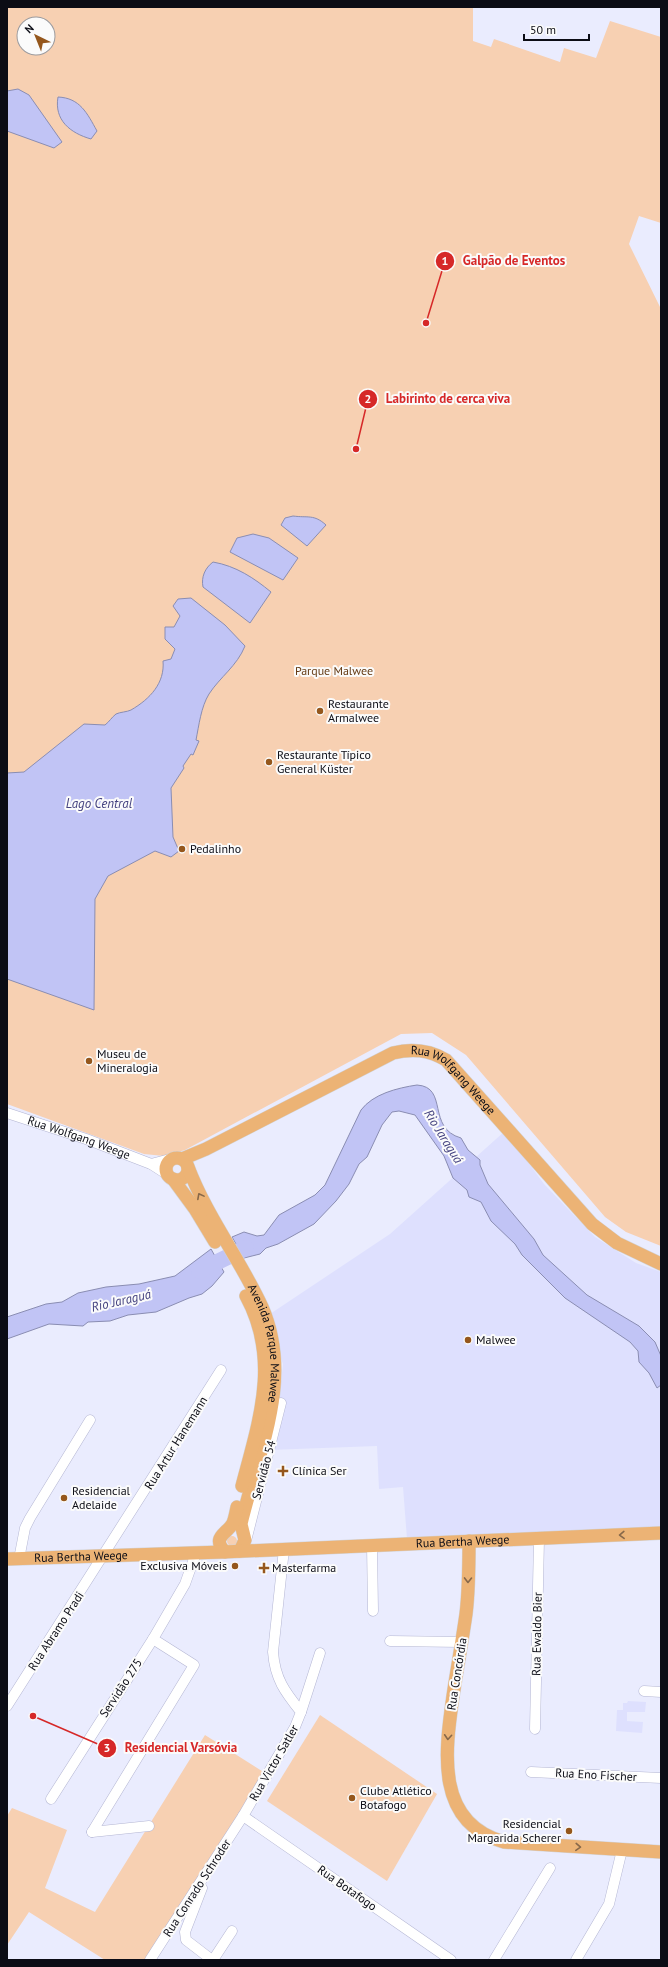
<svg xmlns="http://www.w3.org/2000/svg" width="668" height="1967" viewBox="0 0 668 1967" font-family="'PT Sans',sans-serif">
  <style>
    .built { fill: #dee0fe }
    .green { fill: #f7d0b2; fill-rule: evenodd }
    .water { fill: #c1c4f5; stroke: #8a8db2 }
    .lines { fill: none; stroke-linecap: round; stroke-linejoin: round }
    .river { stroke: #c1c4f5; stroke-width: 16 }
    .minor-casing { stroke: #b4b6d3; stroke-width: 11 }
    .major-casing { stroke: #d3d3d5; stroke-width: 14 }
    .minor { stroke: #fff; stroke-width: 10 }
    .major { stroke: #ecb375; stroke-width: 13 }
    .oneway { stroke: #87684a }
    .poi-dot { fill: #95571c; stroke: #fbfbfb; stroke-width: 1.5 }
    .labels { text-anchor: middle; stroke-width: 4; stroke-linejoin: round; paint-order: stroke }
    .park-label { font-size: 12px; fill: #643a13; stroke: #fbfbfb }
    .poi-label { font-size: 12px; fill: #0b0c15; stroke: #fbfbfb; text-anchor: start }
    .street-label { font-size: 12px; fill: #0b0c15; stroke: #fbfbfb }
    .water-label { font-size: 13px; font-style: italic; fill: #454380; stroke: #fbfbfb }
    .leader { fill: none; stroke: #d62828; stroke-width: 1.5 }
    .callout-dot { fill: #d62828; stroke: #fbfbfb; stroke-width: 1.5 }
    .mark-label { font-size: 12px; text-anchor: middle; font-weight: bold; fill: #fff }
    .callout-label { font-size: 13px; text-anchor: middle; font-weight: bold; fill: #d62828; stroke: #fbfbfb; stroke-width: 4; stroke-linejoin: round; paint-order: stroke }
  </style>
  <rect width="100%" height="100%" fill="#eaecfe"/>
  <g class="built">
    <polygon points="505,1131 544,1184 595,1237 636,1263 661,1272 661,1529 407,1539 403,1487 379,1489 377,1446 269,1450 278,1409 283,1364 267,1316 390,1234"/>
    <polygon points="628,1701 646,1702 645,1712 627,1712 627,1721 643,1722 642,1733 616,1731 617,1710 623,1710 623,1703 627,1703"/>
  </g>
  <g class="green">
    <path d="M 7,7 L 473,7 L 473,41 L 491,47 L 494,39 L 560,62 L 564,48 L 596,58 L 610,21 L 661,37 L 661,223 L 639,216 L 629,244 L 661,309 L 661,1246 L 626,1232 L 605,1217 L 466,1055 L 432,1033 L 401,1034 L 185,1150 L 164,1156 L 144,1154 L 7,1104 ZM 24,24 L 48,24 L 48,48 L 24,48 Z"/>
    <circle cx="232" cy="1541" r="5"/>
    <polygon points="320,1715 437,1794 387,1881 267,1801"/>
    <polygon points="205,1735 265,1773 148,1960 105,1960 29,1912 7,1945 7,1816 12,1808 67,1830 45,1888 95,1912"/>
  </g>
  <g class="water">
    <polygon points="18,89 29,95 62,142 54,148 7,131 7,91"/>
    <path d="M 58,97 C 80,98 87,113 97,131 L 91,139 C 70,133 54,120 58,97 Z"/>
    <path d="M 293,516 C 308,518 314,514 326,525 L 307,546 L 281,525 L 285,518 Z"/>
    <polygon points="253,534 269,538 298,558 283,580 230,552 237,538"/>
    <path d="M 213,562 C 236,566 254,578 271,592 L 250,623 L 203,587 C 201,577 205,568 213,562 Z"/>
    <path d="M 191,598 L 225,625 L 245,646 C 237,666 220,677 209,694 C 201,707 199,725 196,740 L 199,741 L 193,755 L 191,754 L 183,766 L 184,768 L 171,788 L 173,837 L 179,851 L 171,857 L 155,851 L 108,876 L 95,899 L 94,1010 L 7,979 L 7,773 L 24,772 L 84,724 L 105,725 C 109,722 112,717 116,714 C 120,712 127,712 131,710 C 150,699 165,683 163,661 L 171,659 L 175,649 L 165,639 L 165,627 L 174,627 L 180,616 L 173,606 L 178,599 Z"/>
    <path d="M 417,1085 C 449,1087 426,1128 461,1138 L 468,1150 L 480,1160 L 480,1165 L 488,1184 L 534,1239 L 543,1255 L 587,1295 L 639,1326 L 655,1342 L 661,1356 L 661,1385 L 657,1388 L 649,1373 L 639,1362 L 638,1351 L 630,1342 L 565,1298 L 522,1255 L 515,1244 L 491,1221 L 481,1202 L 469,1197 L 467,1190 L 453,1178 L 444,1156 L 415,1115 L 399,1111 L 392,1112 L 382,1125 L 367,1157 L 359,1164 L 349,1184 L 336,1201 L 314,1224 L 278,1244 L 266,1248 L 260,1254 L 244,1258 L 232,1237 L 244,1232 L 257,1236 L 264,1235 L 279,1215 L 315,1195 L 325,1185 L 361,1110 C 373,1094 397,1088 417,1085 Z"/>
    <polygon points="211,1249 224,1272 212,1286 202,1294 189,1298 156,1312 128,1315 110,1321 88,1322 83,1326 49,1324 7,1339 7,1317 46,1304 62,1302 78,1293 106,1287 139,1284 175,1276"/>
  </g>
  <g class="lines">
    <polyline class="river" points="199,1271 246,1248"/>
    <g class="minor-casing">
      <g id="minor">
        <path id="s1" d="M 7,1113 L 86,1139 L 151,1164 L 168,1175"/>
        <polyline points="151,1164 174,1158"/>
        <polyline points="247,1537 281,1403"/>
        <polyline points="372,1545 373,1611"/>
        <polyline points="19,1559 25,1528 30,1518 90,1420"/>
        <polyline points="390,1641 461,1642"/>
        <polyline points="644,1691 661,1692"/>
        <polyline points="7,1706 221,1370"/>
        <polyline points="301,1712 320,1653"/>
        <polyline points="535,1729 539,1539"/>
        <polyline points="531,1772 661,1778"/>
        <polyline points="51,1799 153,1639"/>
        <polyline points="243,1816 451,1960"/>
        <polyline points="92,1832 194,1665 153,1639 185,1584 196,1553"/>
        <polyline points="92,1832 149,1826"/>
        <polyline points="202,1888 185,1932 186,1940 212,1960"/>
        <path d="M 150,1960 L 243,1816 L 295,1727 L 301,1712 C 285,1692 275,1679 273,1652 L 284,1549"/>
        <polyline points="213,1960 232,1931"/>
        <polyline points="494,1960 550,1868"/>
        <polyline points="576,1960 609,1904 622,1850"/>
      </g>
    </g>
    <g class="major-casing">
      <g id="major">
        <circle cx="177" cy="1169" r="11"/>
        <path id="s2" d="M 182,1159 L 206,1149 L 393,1053 C 413,1048 429,1050 446,1060 L 592,1224 L 617,1243 L 661,1264"/>
        <path id="s3" d="M 188,1167 C 207,1217 240,1259 262,1307 C 294,1380 258,1452 241,1524 L 245,1540 L 240,1551"/>
        <polyline points="173,1179 195,1209 215,1242"/>
        <path d="M 242,1486 C 259,1421 281,1360 246,1296"/>
        <path d="M 469,1541 C 469,1566 469,1590 466,1614 C 462,1642 457,1669 453,1696 C 445,1752 435,1823 504,1842 L 661,1852"/>
        <path d="M 225,1552 C 211,1537 227,1534 233,1523 C 235,1518 236,1512 237,1507"/>
        <path id="s4" d="M 7,1559 L 223,1552 L 661,1533"/>
      </g>
    </g>
    <use href="#minor" class="minor"/>
    <use href="#major" class="major"/>
  </g>
  <defs><path id="oneway-chevron" d="M-2-3.5L2.5 0L-2 3.5" fill="none" stroke-width="1.6" stroke-linecap="round" stroke-linejoin="round"/></defs>
  <g class="oneway">
    <use href="#oneway-chevron" transform="translate(200 1196) rotate(-118)"/>
    <use href="#oneway-chevron" transform="translate(622 1535) rotate(178)"/>
    <use href="#oneway-chevron" transform="translate(468 1580) rotate(91)"/>
    <use href="#oneway-chevron" transform="translate(448 1737) rotate(94)"/>
    <use href="#oneway-chevron" transform="translate(578 1847) rotate(3)"/>
  </g>
  <g class="poi-dot">
    <circle cx="320" cy="711" r="4"/>
    <circle cx="269" cy="762" r="4"/>
    <circle cx="182" cy="849" r="4"/>
    <circle cx="89" cy="1061" r="4"/>
    <circle cx="468" cy="1340" r="4"/>
    <path d="M281 1465h4v4h4v4h-4v4h-4v-4h-4v-4h4z"/>
    <circle cx="64" cy="1498" r="4"/>
    <circle cx="235" cy="1566" r="4"/>
    <path d="M262 1562h4v4h4v4h-4v4h-4v-4h-4v-4h4z"/>
    <circle cx="352" cy="1798" r="4"/>
    <circle cx="569" cy="1831" r="4"/>
  </g>
  <g class="labels">
    <g class="park-label">
      <text x="334" y="675">Parque Malwee</text>
    </g>
    <g class="poi-label">
      <text x="328" y="708">Restaurante<tspan x="328" dy="14">Armalwee</tspan></text>
      <text x="277" y="759">Restaurante Típico<tspan x="277" dy="14">General Küster</tspan></text>
      <text x="190" y="853">Pedalinho</text>
      <text x="97" y="1058">Museu de<tspan x="97" dy="14">Mineralogia</tspan></text>
      <text x="476" y="1344">Malwee</text>
      <text x="292" y="1475">Clínica Ser</text>
      <text x="72" y="1495">Residencial<tspan x="72" dy="14">Adelaide</tspan></text>
      <text x="227" y="1570" text-anchor="end">Exclusiva Móveis</text>
      <text x="272" y="1572">Masterfarma</text>
      <text x="360" y="1795">Clube Atlético<tspan x="360" dy="14">Botafogo</tspan></text>
      <text x="561" y="1828" text-anchor="end">Residencial<tspan x="561" dy="14">Margarida Scherer</tspan></text>
    </g>
    <g class="street-label">
      <text dy="4" stroke="none"><textPath href="#s2" startOffset="308">Rua Wolfgang Weege</textPath></text>
      <text dy="4" stroke="none"><textPath href="#s1" startOffset="76">Rua Wolfgang Weege</textPath></text>
      <text dy="4" stroke="none"><textPath href="#s3" startOffset="195">Avenida Parque Malwee</textPath></text>
      <text transform="translate(176 1443) rotate(-58)" y="4">Rua Artur Hanemann</text>
      <text transform="translate(264 1470) rotate(-75)" y="4">Servidão 54</text>
      <text dy="4" stroke="none"><textPath href="#s4" startOffset="456">Rua Bertha Weege</textPath></text>
      <text dy="4" stroke="none"><textPath href="#s4" startOffset="74">Rua Bertha Weege</textPath></text>
      <text transform="translate(56 1631) rotate(-57)" y="4">Rua Abramo Pradi</text>
      <text transform="translate(537 1634) rotate(-89)" y="4">Rua Ewaldo Bier</text>
      <text transform="translate(457 1674) rotate(-81)" y="4">Rua Concórdia</text>
      <text transform="translate(121 1688) rotate(-57)" y="4">Servidão 275</text>
      <text transform="translate(274 1763) rotate(-60)" y="4">Rua Victor Satler</text>
      <text transform="translate(596 1775) rotate(3)" y="4">Rua Eno Fischer</text>
      <text transform="translate(197 1888) rotate(-57)" y="4">Rua Conrado Schroder</text>
      <text transform="translate(347 1888) rotate(35)" y="4">Rua Botafogo</text>
    </g>
    <g class="water-label">
      <text x="99" y="808">Lago Central</text>
      <text transform="translate(444 1136) rotate(58)" y="5">Rio Jaraguá</text>
      <text transform="translate(121 1300) rotate(-13)" y="5">Rio Jaraguá</text>
    </g>
  </g>
  <path class="leader" d="M426 323L445 261M356 449L368 399M33 1716L107 1748"/>
  <g class="callout-dot">
    <circle cx="426" cy="323" r="4"/>
    <circle cx="356" cy="449" r="4"/>
    <circle cx="33" cy="1716" r="4"/>
    <circle cx="445" cy="261" r="10"/>
    <circle cx="368" cy="399" r="10"/>
    <circle cx="107" cy="1748" r="10"/>
  </g>
  <g class="mark-label">
    <text x="445" y="265">1</text>
    <text x="368" y="403">2</text>
    <text x="107" y="1752">3</text>
  </g>
  <g class="callout-label">
    <text x="514" y="265">Galpão de Eventos</text>
    <text x="448" y="403">Labirinto de cerca viva</text>
    <text x="181" y="1752">Residencial Varsóvia</text>
  </g>
  <rect width="668" height="1967" fill="none" stroke="#0b0c15" stroke-width="16"/>
  <g transform="translate(36 36) rotate(317)"><circle r="19" fill="#fbfbfb" stroke="#9b9b9f"/>
  <path d="M0-3L7 15L0 10L-7 15Z" fill="#95571c"/>
  <text y="-6" font-size="11" font-weight="bold" text-anchor="middle" fill="#0b0c15">N</text>
  </g>
  <path d="M524 34v6h65v-6" fill="none" stroke="#0b0c15" stroke-width="2"/>
  <text x="530" y="34" font-size="12" fill="#0b0c15" stroke="#fbfbfb" stroke-width="3" paint-order="stroke">50 m</text>
</svg>
